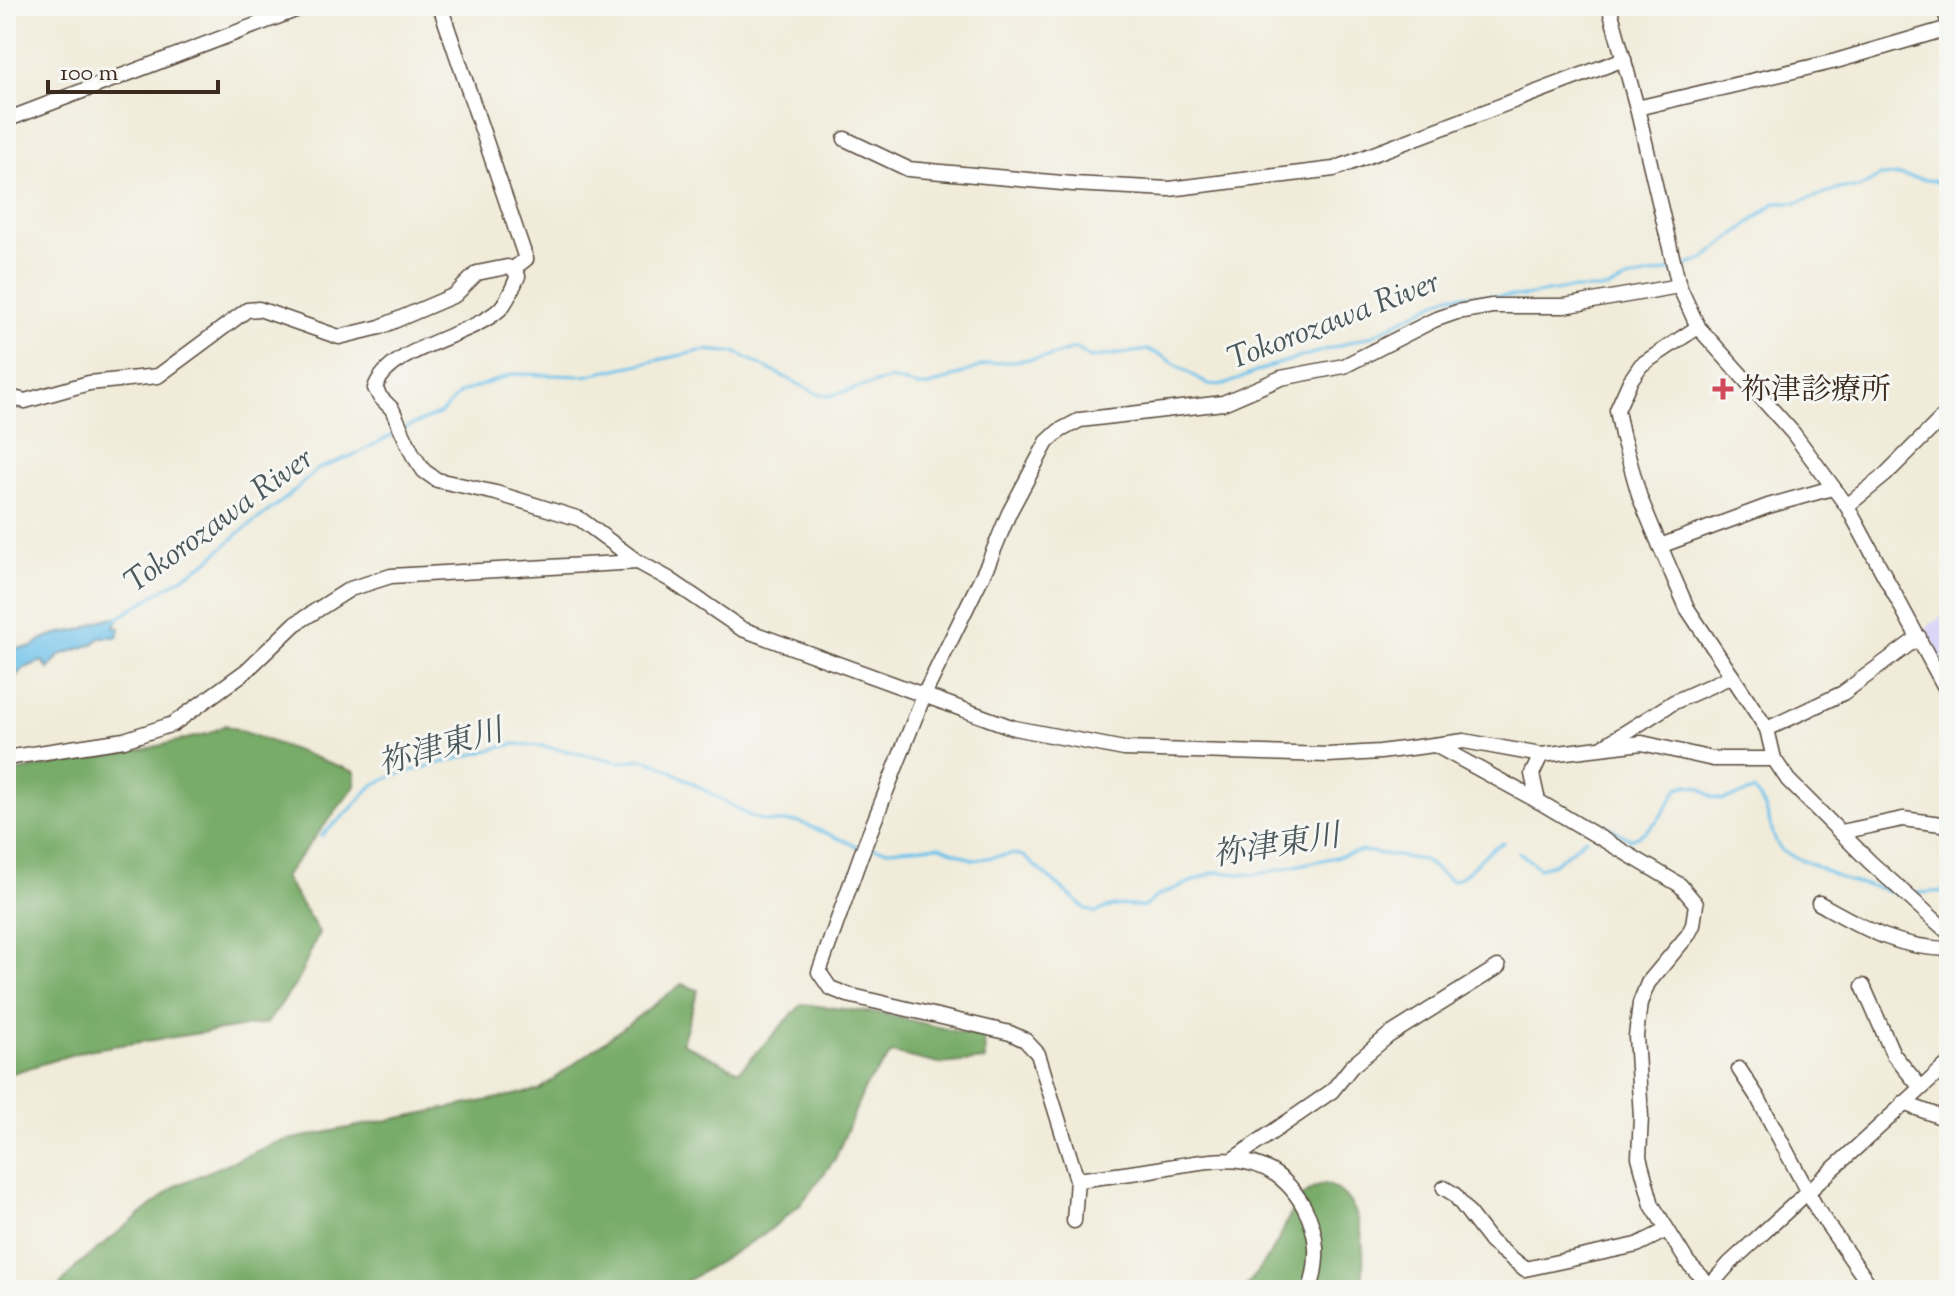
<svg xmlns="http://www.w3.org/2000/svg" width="1955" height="1296" viewBox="0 0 1955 1296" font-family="'Sorts Mill Goudy','Noto Serif JP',serif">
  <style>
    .built { fill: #dad6f7 }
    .forest { fill: #78ac69; stroke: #5a6b44; stroke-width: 2 }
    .water { fill: #6fc2eb; stroke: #557684; stroke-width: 2 }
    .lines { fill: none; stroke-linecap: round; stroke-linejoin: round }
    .stream { stroke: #6fc2eb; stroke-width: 3 }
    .minor-casing { stroke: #56473a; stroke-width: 17 }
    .minor { stroke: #fff; stroke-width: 14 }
    .poi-dot { fill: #d1495b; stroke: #f6f6f2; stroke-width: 3 }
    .labels { text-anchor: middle; stroke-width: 6; stroke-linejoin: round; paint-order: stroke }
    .poi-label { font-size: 30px; fill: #3b2a1e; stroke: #f6f6f2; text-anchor: start }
    .water-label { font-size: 32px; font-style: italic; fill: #4b585c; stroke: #f6f6f2 }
  </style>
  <rect width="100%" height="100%" fill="#f6f6f2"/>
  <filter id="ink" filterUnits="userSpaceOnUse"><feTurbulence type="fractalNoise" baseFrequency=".0125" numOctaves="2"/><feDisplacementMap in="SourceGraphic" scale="16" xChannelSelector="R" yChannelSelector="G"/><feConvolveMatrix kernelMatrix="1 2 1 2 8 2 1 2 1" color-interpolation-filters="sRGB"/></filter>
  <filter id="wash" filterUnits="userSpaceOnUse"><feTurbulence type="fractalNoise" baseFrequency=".006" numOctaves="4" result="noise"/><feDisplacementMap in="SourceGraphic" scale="32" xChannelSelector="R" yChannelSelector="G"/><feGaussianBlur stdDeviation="1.8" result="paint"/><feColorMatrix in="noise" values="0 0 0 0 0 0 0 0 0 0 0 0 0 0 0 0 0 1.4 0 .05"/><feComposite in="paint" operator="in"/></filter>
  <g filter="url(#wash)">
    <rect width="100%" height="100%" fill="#f1ecda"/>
    <polygon class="built" points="1949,610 1949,673 1926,628"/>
    <g class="forest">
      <polygon points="225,725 355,772 355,786 284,877 319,932 298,981 267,1023 87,1050 6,1075 6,773 146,749 210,733"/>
      <polygon points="682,984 698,990 682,1043 739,1071 802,1004 884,1014 984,1038 985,1060 939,1064 892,1053 865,1087 835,1159 800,1205 766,1233 672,1290 56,1290 79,1264 177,1185 278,1142 539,1090"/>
      <path d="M 1324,1184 C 1367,1196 1365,1253 1362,1290 L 1243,1290 C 1254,1277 1265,1263 1274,1248 C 1291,1221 1289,1195 1324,1184 Z"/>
    </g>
    <path class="water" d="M 114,617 L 118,621 L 114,627 L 120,628 L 117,637 L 101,637 L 93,644 L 60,655 L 48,669 L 43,661 L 24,668 L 6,686 L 6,649 L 33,647 C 45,632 66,634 83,629 C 94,625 98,620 114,617 Z"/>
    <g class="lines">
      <g class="stream">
        <polyline points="1680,268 1704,259 1775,203 1796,203 1843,188 1859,188 1880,176 1899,175 1949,184"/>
        <polyline points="405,428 441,413 460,393 513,374 584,376 705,350 737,353 816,393 829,396 890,379 918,386 930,386 987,364 1049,357 1076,348 1090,358 1148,350 1161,355 1207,384 1224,385 1271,366 1371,336 1450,295 1524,296 1566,289 1606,289 1627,280 1672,270"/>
        <polyline points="113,621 207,562 239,533 286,498 318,469 356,454 398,432"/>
        <path d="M 1598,829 L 1604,824 L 1630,839 C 1655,831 1666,809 1678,788 L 1688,785 L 1700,788 L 1712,797 L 1723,800 L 1754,791 C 1773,811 1767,833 1782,851 L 1848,881 L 1895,892"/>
        <polyline points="321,836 349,811 373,785 395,775 513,744 542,746 621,762 643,759 659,764 750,816 766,822 799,822 857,846"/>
        <path d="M 874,848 L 887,850 L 940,846 L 974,860 L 1012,854 L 1023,856 L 1086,909 L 1096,913 C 1111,903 1127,905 1144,907 L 1157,896 L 1215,872 L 1254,875 L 1363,851 L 1423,860 L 1451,881 C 1473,875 1480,852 1503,843"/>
        <polyline points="1519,852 1539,868 1554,864 1586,838"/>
        <polyline points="1916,893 1949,891"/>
      </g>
    </g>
  </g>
  <g filter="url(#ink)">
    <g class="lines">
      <g class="minor-casing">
        <g id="minor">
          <polyline points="1609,6 1637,108 1679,286 1698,327 1793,433 1847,506 1949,695"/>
          <polyline points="1943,6 1949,24"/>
          <polyline points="1637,108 1836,61 1949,28"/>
          <polyline points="6,120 306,6"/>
          <polyline points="845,139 908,169 1073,184 1169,189 1334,169 1624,59"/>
          <path d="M 513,269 L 518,276 C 513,287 508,301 500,309 C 470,337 389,347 375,388 L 380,397 L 392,409 L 413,455 L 424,471 L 437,480 L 496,493 L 580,519 L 638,562 L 669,579 L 742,629 L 1014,728 L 1124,749 L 1328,755 L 1380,752 L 1464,741 L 1541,755 L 1642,743 L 1713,759 L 1774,759"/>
          <polyline points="1698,327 1641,365 1630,381 1617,410 1622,435 1640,498 1660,546 1687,608 1767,729 1774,759 1788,780 1870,862 1949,933"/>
          <polyline points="6,396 25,401 89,383 158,376 247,310 259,309 339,337 380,327 455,295 477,273 507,267 513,269 526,259 440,6"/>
          <polyline points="1847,506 1885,475 1949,411"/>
          <polyline points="1660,546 1768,506 1832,488"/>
          <polyline points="1767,729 1843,693 1919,637"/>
          <polyline points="1435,745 1538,801 1680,885 1696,904 1693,925 1688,935 1648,983 1640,1003 1636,1036 1641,1117 1639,1157 1652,1205 1688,1263 1715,1290"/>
          <polyline points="1604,746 1674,702 1732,676"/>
          <polyline points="6,758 124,740 173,724 246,671 295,624 350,589 391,576 638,562"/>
          <polyline points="1538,801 1532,774 1541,755"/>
          <polyline points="1841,832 1903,819 1949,825"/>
          <path d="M 1819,903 C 1864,928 1896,948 1949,949"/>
          <polyline points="1863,986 1893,1054 1921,1088"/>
          <polyline points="1739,1069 1758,1098 1818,1211 1873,1290"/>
          <polyline points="1903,1103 1949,1120"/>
          <polyline points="1232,1160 1332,1091 1352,1066 1388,1036 1498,967"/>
          <path d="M 1077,1180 C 1102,1177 1126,1174 1151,1170 C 1210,1161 1268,1142 1304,1207 C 1319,1235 1319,1260 1310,1290"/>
          <polyline points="1444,1188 1454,1194 1491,1242 1525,1269 1637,1245 1667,1230"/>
          <polyline points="1074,1221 1077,1180 1038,1054 1025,1040 1010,1033 848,995 830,988 819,972 861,855 924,695 988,564 1009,513 1047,442 1059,431 1080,420 1223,403 1281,378 1344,366 1434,320 1457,312 1492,306 1564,306 1679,286"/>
          <polyline points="1707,1289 1730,1263 1949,1063"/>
        </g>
      </g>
      <use href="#minor" class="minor"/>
    </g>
  </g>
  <path class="poi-dot" d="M1719 377h8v8h8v8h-8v8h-8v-8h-8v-8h8z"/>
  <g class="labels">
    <g class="poi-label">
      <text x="1741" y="399">祢津診療所</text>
    </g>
    <g class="water-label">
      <text transform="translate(1333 319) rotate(-21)" y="11">Tokorozawa River</text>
      <text transform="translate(218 519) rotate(-36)" y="11">Tokorozawa River</text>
      <text transform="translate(440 746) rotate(-16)" y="11">祢津東川</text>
      <text transform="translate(1276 844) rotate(-9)" y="11">祢津東川</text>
    </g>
  </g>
  <rect width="1955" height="1296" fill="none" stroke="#f6f6f2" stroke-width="32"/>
  <path d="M48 80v12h170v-12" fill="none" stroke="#3b2a1e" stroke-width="4"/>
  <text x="60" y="80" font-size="24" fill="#3b2a1e" stroke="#f6f6f2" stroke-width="6" paint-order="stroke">100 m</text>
</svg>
